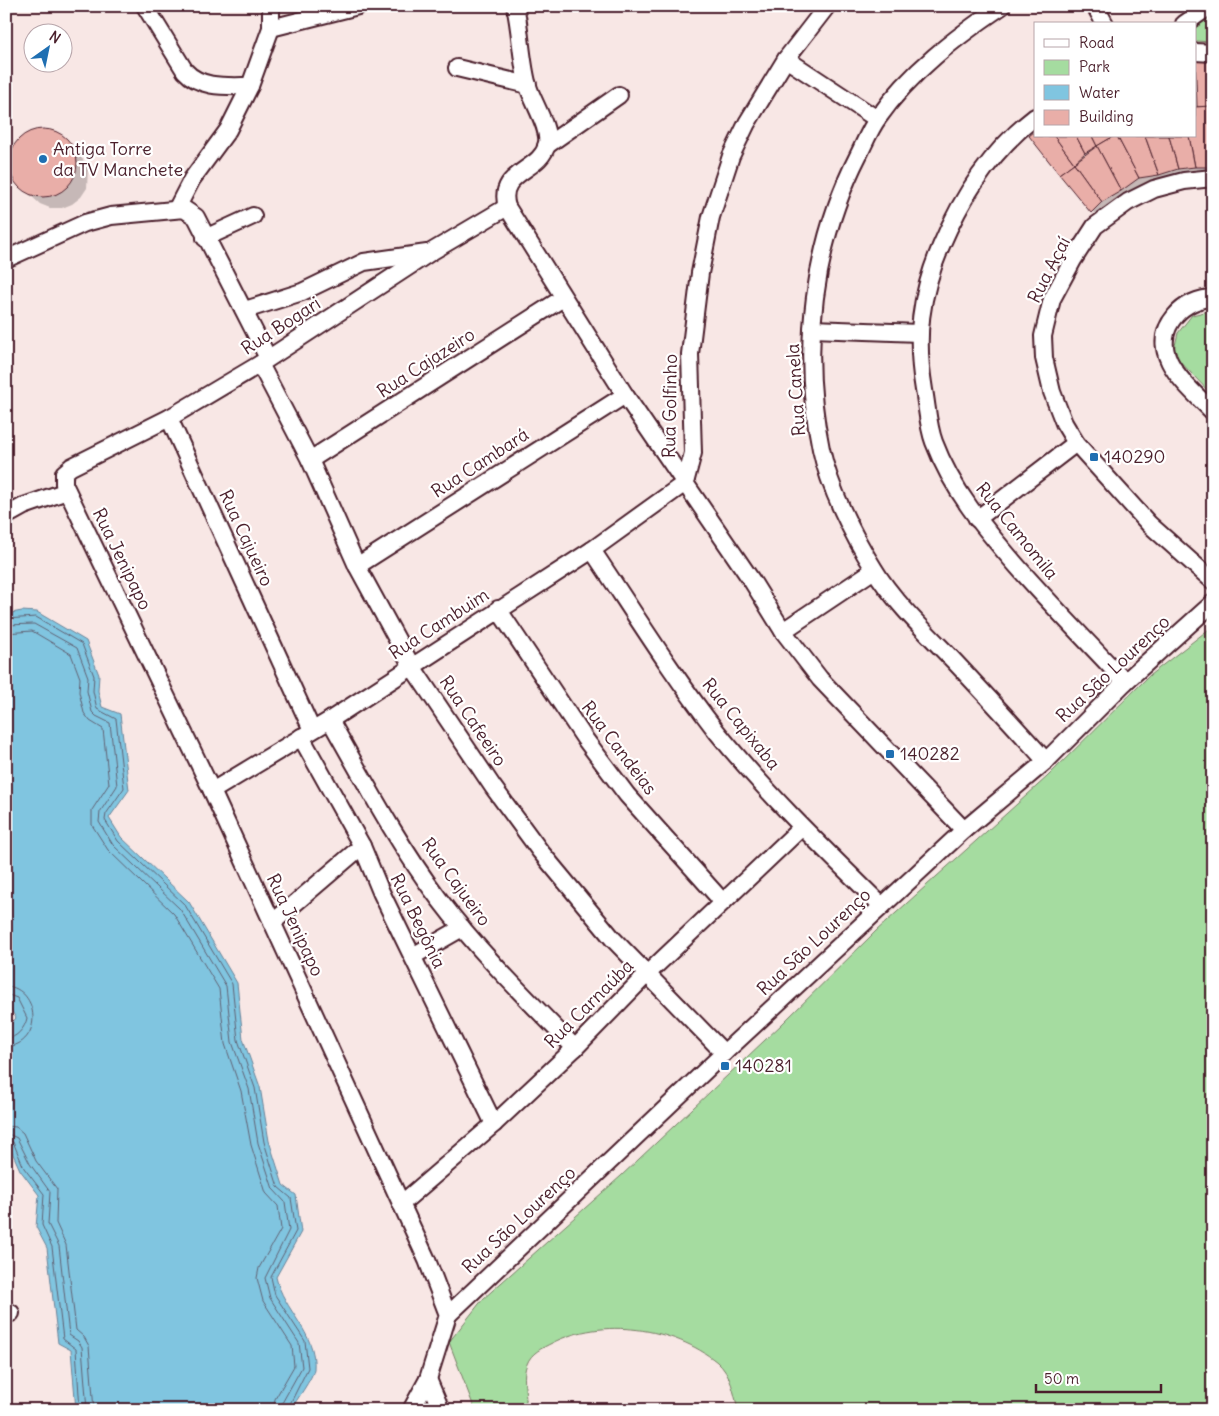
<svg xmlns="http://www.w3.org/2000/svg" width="1219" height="1416" viewBox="0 0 1219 1416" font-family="Delius,sans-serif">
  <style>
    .green { fill: #a5dca0; stroke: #787e66 }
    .water { fill: #80c5e0; stroke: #6a8398 }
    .shadow { fill: #0003 }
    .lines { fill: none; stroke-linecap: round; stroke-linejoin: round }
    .shore { stroke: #606173; stroke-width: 1 }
    .building { fill: #e9aea8; stroke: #4a1f2b }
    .minor-casing { stroke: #4a1f2b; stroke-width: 20 }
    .minor { stroke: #fff; stroke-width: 16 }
    .poi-dot { fill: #1f6fb2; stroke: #fff; stroke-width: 2 }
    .labels { text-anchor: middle; stroke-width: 4.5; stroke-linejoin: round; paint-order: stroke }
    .poi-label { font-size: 18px; fill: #4a1f2b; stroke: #fff; text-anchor: start }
    .street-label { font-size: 18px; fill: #4a1f2b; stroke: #fff }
  </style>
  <rect width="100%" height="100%" fill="#f8e7e5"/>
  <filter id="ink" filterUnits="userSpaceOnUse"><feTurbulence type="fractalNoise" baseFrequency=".02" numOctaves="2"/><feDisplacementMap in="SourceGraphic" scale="10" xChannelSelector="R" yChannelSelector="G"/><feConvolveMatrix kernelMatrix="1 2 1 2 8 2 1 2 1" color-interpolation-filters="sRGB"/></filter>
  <g filter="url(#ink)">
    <g class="green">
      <polygon points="1213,13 1213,42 1195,41 1195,24"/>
      <polygon points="1213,310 1213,396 1173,354 1178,333 1192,315"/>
      <path d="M 1213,626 L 1213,1410 L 738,1410 C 734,1393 731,1374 717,1362 C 674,1327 602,1317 552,1343 C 542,1348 531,1353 527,1364 C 522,1374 526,1391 526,1402 L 518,1410 L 475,1410 L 449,1342 L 483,1299 L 621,1176 L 782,1024 L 876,931 L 1047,777 L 1150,675 Z"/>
    </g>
    <path class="water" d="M 22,611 L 37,612 L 86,641 L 99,675 L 98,691 L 102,707 L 120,714 L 129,790 L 109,818 L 121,837 L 189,902 L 237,983 L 243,1039 L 260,1087 L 269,1141 L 283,1185 L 296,1195 L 301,1232 L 276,1277 C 283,1310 317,1333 314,1369 C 313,1378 296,1400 291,1410 L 76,1410 L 71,1350 L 58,1343 L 47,1248 L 36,1227 L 39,1195 L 20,1170 L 8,1143 L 6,1030 L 16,1018 L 6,1002 L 6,614 Z"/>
    <g class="shadow">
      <polygon points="1195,56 1213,56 1213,174 1110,209 1100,220 1031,137 1035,133 1035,136 1195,136"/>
      <polygon points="44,130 63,137 76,150 88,167 87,188 81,197 72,204 62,208 50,208 40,204 18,184 13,174 10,163 12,152 17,143 24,136"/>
    </g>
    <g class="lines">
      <g class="shore">
        <polyline points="6,619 36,617 82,644 94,676 93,691 97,709 116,719 124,788 106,814 105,820 118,841 185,905 232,984 238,1040 255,1088 264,1142 278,1187 291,1198 296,1231 271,1277 275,1295 305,1341 308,1368 287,1410"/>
        <polyline points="6,625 34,624 77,648 88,677 87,691 92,712 96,716 110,723 117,786 100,812 99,822 113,845 180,909 226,986 232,1042 249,1089 258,1143 273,1189 285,1202 289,1230 265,1278 270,1298 299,1343 302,1367 282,1403 281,1410"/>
        <polyline points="6,633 32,631 71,654 80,678 79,692 84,713 90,721 103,729 109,784 92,810 92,825 108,850 174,914 219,989 225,1044 241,1091 251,1145 266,1193 278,1206 281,1229 259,1268 257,1278 263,1301 292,1346 294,1366 275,1399 273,1410"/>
        <path d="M 6,986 C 40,988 44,1045 6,1047"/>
        <path d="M 6,994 L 17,998 L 27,1018 C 25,1028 17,1038 6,1039"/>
        <polyline points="6,1126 16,1127 23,1133 36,1161 57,1189 56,1223 66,1245 76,1330 84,1337 89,1346 94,1410"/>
        <polyline points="6,1133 17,1138 30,1164 50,1192 48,1224 59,1246 69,1335 78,1341 82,1347 87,1410"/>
        <polyline points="6,1139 13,1142 24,1168 44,1194 42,1225 52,1247 63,1339 76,1349 80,1410"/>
      </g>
    </g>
    <g class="building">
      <polygon points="1195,55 1213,55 1213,106 1197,107"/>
      <polygon points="1210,106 1213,167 1195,167 1189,136 1195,136 1195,107"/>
      <circle cx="43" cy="163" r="34"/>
      <polygon points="1035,131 1035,136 1054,136 1074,163 1059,174 1029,136"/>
      <polygon points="1054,136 1076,136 1085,153 1074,163"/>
      <polygon points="1076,136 1092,136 1097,146 1085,153"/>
      <polygon points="1092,136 1114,136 1097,146"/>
      <polygon points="1114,136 1117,136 1139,178 1121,191 1097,146"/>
      <polygon points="1117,136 1145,136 1159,175 1139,178"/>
      <polygon points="1145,136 1169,136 1178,169 1159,175"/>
      <polygon points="1169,136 1189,136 1195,167 1178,169"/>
      <polygon points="1097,146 1121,191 1102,202 1074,163"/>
      <polygon points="1074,163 1102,202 1091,213 1059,174"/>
    </g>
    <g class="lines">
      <g class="minor-casing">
        <g id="minor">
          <path d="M 145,6 L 185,71 C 201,89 228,86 250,86"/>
          <polyline points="827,6 786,59 747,123 731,156 711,217 700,273 690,354 693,453 685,483 752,581 783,631 820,679 964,830"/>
          <path d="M 1002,6 C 956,37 910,72 878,118 C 870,129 865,142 859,154 C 813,244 800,350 821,449 C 829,487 853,536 874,569 C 893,601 928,634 954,661 C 985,694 1016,728 1046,761"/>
          <polyline points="1095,6 1105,24"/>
          <polyline points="1184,24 1210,6"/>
          <polyline points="271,28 358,6"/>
          <polyline points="1195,52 1213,53"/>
          <polyline points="786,59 877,119"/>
          <polyline points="457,68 528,85"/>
          <path d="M 1035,117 C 991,151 962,196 941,246 C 920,296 915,337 924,390 C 927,406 928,426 934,442 C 952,490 984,528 1017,566 C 1052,606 1089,643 1125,682"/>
          <polyline points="546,146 619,95"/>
          <polyline points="1213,178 1184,181 1154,189 1128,202 1095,226 1073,260 1052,299 1043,336 1044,358 1052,392 1064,423 1076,443 1149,524 1213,581"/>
          <polyline points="177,208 192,179 228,130 250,86 271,28 271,6"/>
          <polyline points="205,238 253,216"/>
          <polyline points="6,259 85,223 111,216 184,209 196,217 268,358"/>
          <path d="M 1213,298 C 1199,298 1184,305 1175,316 C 1144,353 1189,387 1213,412"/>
          <polyline points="245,310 302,292 364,262 427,253"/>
          <polyline points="812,329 919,333"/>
          <polyline points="260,364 310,460 357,566 411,665 493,787 540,851 613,939 724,1053"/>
          <polyline points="169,418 312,730"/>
          <polyline points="310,460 563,298"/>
          <polyline points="6,516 24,506 67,491"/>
          <polyline points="977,519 1076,443"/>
          <path d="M 592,550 C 633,611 672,674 717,732 C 767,794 825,850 882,906"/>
          <polyline points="357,566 625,395"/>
          <polyline points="498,609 585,739 627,795 722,901"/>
          <polyline points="783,631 874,570"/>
          <path d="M 330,720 C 364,780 397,843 439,899 C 479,952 528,1000 575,1048"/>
          <polyline points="301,737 362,846 381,892 494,1124"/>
          <path d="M 212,791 L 330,720 L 592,550 L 685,483 L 625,395 L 507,207 C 496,171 541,172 547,144 C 550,128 533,103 528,86 C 521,61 521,32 515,6"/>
          <polyline points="272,923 362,846"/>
          <polyline points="413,956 462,928"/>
          <polyline points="401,1204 494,1124 575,1048 647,974 801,828"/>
          <polyline points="6,1315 11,1313"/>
          <polyline points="448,1315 724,1053 964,830 1046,761 1125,682 1213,603"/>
          <polyline points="428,1379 441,1410"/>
          <polyline points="411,1410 428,1379 448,1315 427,1260 212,791 64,484 64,473 71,467 169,418 260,364 431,252 507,207"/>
        </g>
      </g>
      <use href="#minor" class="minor"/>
    </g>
  </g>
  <g class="poi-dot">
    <circle cx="43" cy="159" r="5"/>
    <rect x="1089" y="452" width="10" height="10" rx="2.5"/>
    <rect x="885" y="749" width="10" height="10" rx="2.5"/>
    <rect x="720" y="1061" width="10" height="10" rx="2.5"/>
  </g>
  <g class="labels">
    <g class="poi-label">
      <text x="53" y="155">Antiga Torre<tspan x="53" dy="21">da TV Manchete</tspan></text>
      <text x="1104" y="463">140290</text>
      <text x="900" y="760">140282</text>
      <text x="735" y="1072">140281</text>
    </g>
    <g class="street-label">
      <text transform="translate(1049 270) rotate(-63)" y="6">Rua Açaí</text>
      <text transform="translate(281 326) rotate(-33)" y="6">Rua Bogari</text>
      <text transform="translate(426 363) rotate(-33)" y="6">Rua Cajazeiro</text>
      <text transform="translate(796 390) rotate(-94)" y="6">Rua Canela</text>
      <text transform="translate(670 406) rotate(-89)" y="6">Rua Golfinho</text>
      <text transform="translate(480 463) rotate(-33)" y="6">Rua Cambará</text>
      <text transform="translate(1017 531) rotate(51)" y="6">Rua Camomila</text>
      <text transform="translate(246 538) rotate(65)" y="6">Rua Cajueiro</text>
      <text transform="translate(122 559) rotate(64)" y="6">Rua Jenipapo</text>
      <text transform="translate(439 624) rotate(-33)" y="6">Rua Cambuim</text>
      <text transform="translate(1113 669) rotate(-43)" y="6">Rua São Lourenço</text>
      <text transform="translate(473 721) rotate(56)" y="6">Rua Cafeeiro</text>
      <text transform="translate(741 724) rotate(51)" y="6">Rua Capixaba</text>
      <text transform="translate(619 748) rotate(53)" y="6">Rua Candeias</text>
      <text transform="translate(456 882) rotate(54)" y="6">Rua Cajueiro</text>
      <text transform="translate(418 921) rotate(64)" y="6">Rua Begônia</text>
      <text transform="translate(295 925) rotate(65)" y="6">Rua Jenipapo</text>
      <text transform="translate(814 942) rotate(-43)" y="6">Rua São Lourenço</text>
      <text transform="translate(589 1004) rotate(-45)" y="6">Rua Carnaúba</text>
      <text transform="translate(519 1220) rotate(-43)" y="6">Rua São Lourenço</text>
    </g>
  </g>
  <rect width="1219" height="1416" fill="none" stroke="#fff" stroke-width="25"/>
  <rect x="12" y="12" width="1194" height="1391" fill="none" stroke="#4a1f2b" stroke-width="2" filter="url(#ink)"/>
  <rect x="1034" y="22" width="162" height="115" fill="#ffffff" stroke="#b7a5aa"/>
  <rect x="1044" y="39" width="25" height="8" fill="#ffffff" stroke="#b7a5aa"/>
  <text x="1079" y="48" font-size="15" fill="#4a1f2b">Road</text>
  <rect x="1044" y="60" width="25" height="15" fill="#a5dca0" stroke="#b7a5aa"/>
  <text x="1079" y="72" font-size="15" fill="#4a1f2b">Park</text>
  <rect x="1044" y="85" width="25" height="15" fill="#80c5e0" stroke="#b7a5aa"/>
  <text x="1079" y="98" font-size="15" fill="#4a1f2b">Water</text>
  <rect x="1044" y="110" width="25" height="15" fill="#e9aea8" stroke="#b7a5aa"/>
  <text x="1079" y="122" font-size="15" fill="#4a1f2b">Building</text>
  <g transform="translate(48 48) rotate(33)"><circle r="24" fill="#ffffff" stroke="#b7a5aa"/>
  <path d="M0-4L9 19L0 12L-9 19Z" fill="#1f6fb2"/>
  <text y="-8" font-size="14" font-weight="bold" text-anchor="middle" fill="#4a1f2b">N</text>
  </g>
  <path d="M1036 1384v8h125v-8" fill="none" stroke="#4a1f2b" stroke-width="2.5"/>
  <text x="1044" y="1384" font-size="15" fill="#4a1f2b" stroke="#ffffff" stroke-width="4" paint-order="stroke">50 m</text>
</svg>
